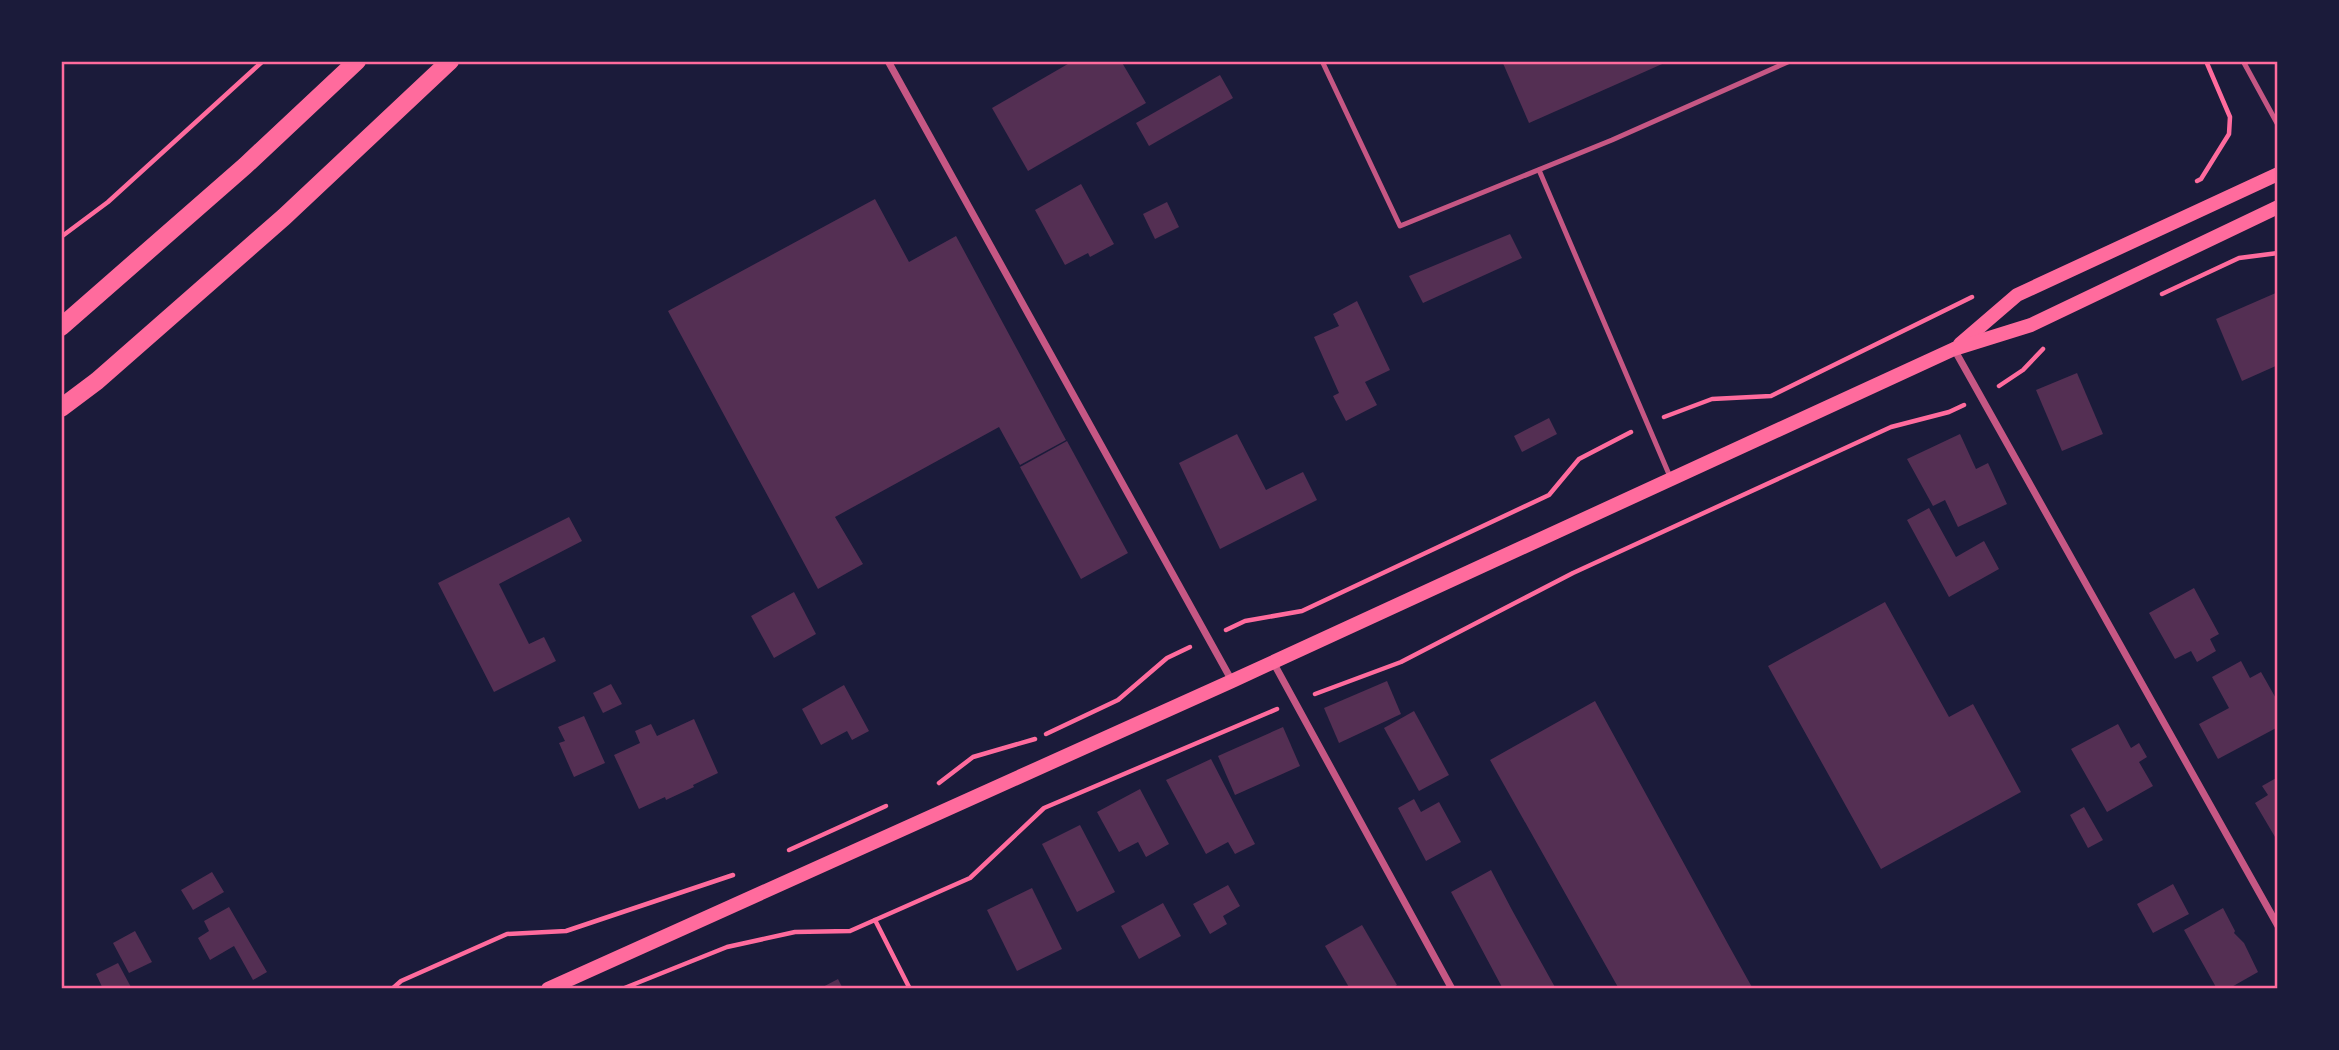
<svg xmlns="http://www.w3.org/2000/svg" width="2339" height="1050" viewBox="0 0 2339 1050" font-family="'IBM Plex Serif',serif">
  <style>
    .building { fill: #542f53 }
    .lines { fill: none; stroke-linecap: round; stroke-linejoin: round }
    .path { stroke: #ff6b9d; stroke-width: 4.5 }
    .service { stroke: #c65784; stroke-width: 5 }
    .minor { stroke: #c65784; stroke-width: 7 }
    .secondary { stroke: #ff6b9d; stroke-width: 14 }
    .primary { stroke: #ff6b9d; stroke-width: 18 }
    .neatline { fill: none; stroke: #ff6b9d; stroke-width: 2.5 }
  </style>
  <rect width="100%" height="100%" fill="#1b1b3a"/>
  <g class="building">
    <polygon points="1073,61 1121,61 1146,103 1028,171 992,108"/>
    <polygon points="1502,61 1669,61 1529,123"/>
    <polygon points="1220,75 1233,98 1149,146 1136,123"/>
    <polygon points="1081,184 1114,244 1090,257 1088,253 1065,265 1035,210"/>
    <polygon points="875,199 909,262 956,236 1066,440 1020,465 999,427 835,517 863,564 818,589 668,311"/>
    <polygon points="1167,202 1179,227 1155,239 1143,214"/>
    <polygon points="1510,234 1522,258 1423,303 1409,276"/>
    <polygon points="2278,292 2278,365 2242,381 2216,319"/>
    <polygon points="1357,301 1390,370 1365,382 1377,405 1346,421 1333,396 1339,393 1314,337 1339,326 1333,314"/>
    <polygon points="2077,373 2103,434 2062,451 2036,390"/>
    <polygon points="1549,418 1557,434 1522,452 1514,436"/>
    <polygon points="1237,434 1266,490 1303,472 1317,500 1220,549 1179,463"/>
    <polygon points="1960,434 1976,469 1988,463 2007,504 1958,527 1945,500 1933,506 1907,459"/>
    <polygon points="1067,441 1128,553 1081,579 1020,467"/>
    <polygon points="1929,508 1956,557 1984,541 1999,569 1949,597 1907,520"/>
    <polygon points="569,517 582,541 499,584 529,644 544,637 556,661 494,692 438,583"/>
    <polygon points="2194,588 2219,634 2210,639 2216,651 2197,662 2191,651 2175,659 2149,613"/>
    <polygon points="794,592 816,634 774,658 751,616"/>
    <polygon points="1885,602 1949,717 1973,704 2021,792 1881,869 1768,666"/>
    <polygon points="2241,661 2250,678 2261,672 2278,702 2278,727 2218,759 2199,724 2229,708 2212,677"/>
    <polygon points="1387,681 1401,714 1339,743 1324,708"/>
    <polygon points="611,684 622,704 603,713 593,693"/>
    <polygon points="844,685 869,731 852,740 847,731 821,745 802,709"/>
    <polygon points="1595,701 1728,944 1753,989 1619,989 1490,760"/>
    <polygon points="1414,711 1449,775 1419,791 1384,728"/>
    <polygon points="584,716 605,763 574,777 559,743 565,741 558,727"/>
    <polygon points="694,719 718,773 693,785 694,787 666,800 665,797 639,809 614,755 640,743 635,731 651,724 657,736"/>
    <polygon points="2118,724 2131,748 2139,743 2147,757 2139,762 2153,786 2107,812 2071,749"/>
    <polygon points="1283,727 1300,766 1235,795 1218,756"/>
    <polygon points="1211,759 1255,844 1235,854 1228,842 1206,854 1166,780"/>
    <polygon points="2278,777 2278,842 2255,803 2268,795 2262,786"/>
    <polygon points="1140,789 1169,844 1146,857 1138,842 1119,852 1097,812"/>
    <polygon points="1414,799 1421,812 1439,802 1461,842 1426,861 1398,808"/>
    <polygon points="2084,807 2103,840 2088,848 2070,815"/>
    <polygon points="1080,825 1115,892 1077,912 1042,844"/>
    <polygon points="1491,870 1512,910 1556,989 1503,989 1472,931 1451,892"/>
    <polygon points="212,872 224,892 193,910 181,890"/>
    <polygon points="2173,884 2189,914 2153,933 2137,904"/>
    <polygon points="1228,885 1240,906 1223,916 1227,924 1210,934 1193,904"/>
    <polygon points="1032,888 1062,949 1017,971 987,910"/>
    <polygon points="1163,903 1181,936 1139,959 1121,926"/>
    <polygon points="229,907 267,972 253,980 234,946 210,960 198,938 209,931 204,921"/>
    <polygon points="2223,908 2235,931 2234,933 2244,943 2258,972 2228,989 2217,989 2184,930"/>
    <polygon points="1362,925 1397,985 1390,989 1350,989 1325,946"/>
    <polygon points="135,931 152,962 129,973 113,943"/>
    <polygon points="118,963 132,989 103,989 96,974"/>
    <polygon points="838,979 843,989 819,989"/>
  </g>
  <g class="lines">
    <g class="path">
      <polyline points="2197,181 2201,179 2229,134 2230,117 2206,61"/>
      <polyline points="61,237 108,202 263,61"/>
      <polyline points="2162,294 2239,258 2278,253"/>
      <polyline points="1999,386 2023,370 2043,349"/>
      <polyline points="1664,417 1712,399 1771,396 1972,297"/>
      <polyline points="1226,630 1245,621 1302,611 1549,495 1579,459 1631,432"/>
      <polyline points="1315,694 1401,662 1573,573 1891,427 1949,412 1964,405"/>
      <polyline points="1046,734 1118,700 1167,658 1190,647"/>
      <polyline points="939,783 973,757 1035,739"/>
      <polyline points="789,850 886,806"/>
      <polyline points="875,920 910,989"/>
      <polyline points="392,989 401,981 507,934 566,931 733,875"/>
      <polyline points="622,989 727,947 795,932 850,931 970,878 1044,808 1277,709"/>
    </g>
    <g class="service">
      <polyline points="1322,61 1400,226 1612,140 1790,61"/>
      <polyline points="2243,61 2278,125"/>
      <polyline points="1539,170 1671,479"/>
    </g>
    <g class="minor">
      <polyline points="888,61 1232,681"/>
      <polyline points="1954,349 2278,926"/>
      <polyline points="1273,662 1452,989"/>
    </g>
    <g class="secondary">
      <polyline points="1960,344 2017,295 2278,174"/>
      <polyline points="548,989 1232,681 1954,349 2031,325 2278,207"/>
    </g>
    <g class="primary">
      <polyline points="61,327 245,166 357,61"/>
      <polyline points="61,408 97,381 284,217 450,61"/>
    </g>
  </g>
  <rect width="2339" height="1050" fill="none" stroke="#1b1b3a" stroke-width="126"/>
  <rect x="63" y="63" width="2213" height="924" class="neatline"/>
</svg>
